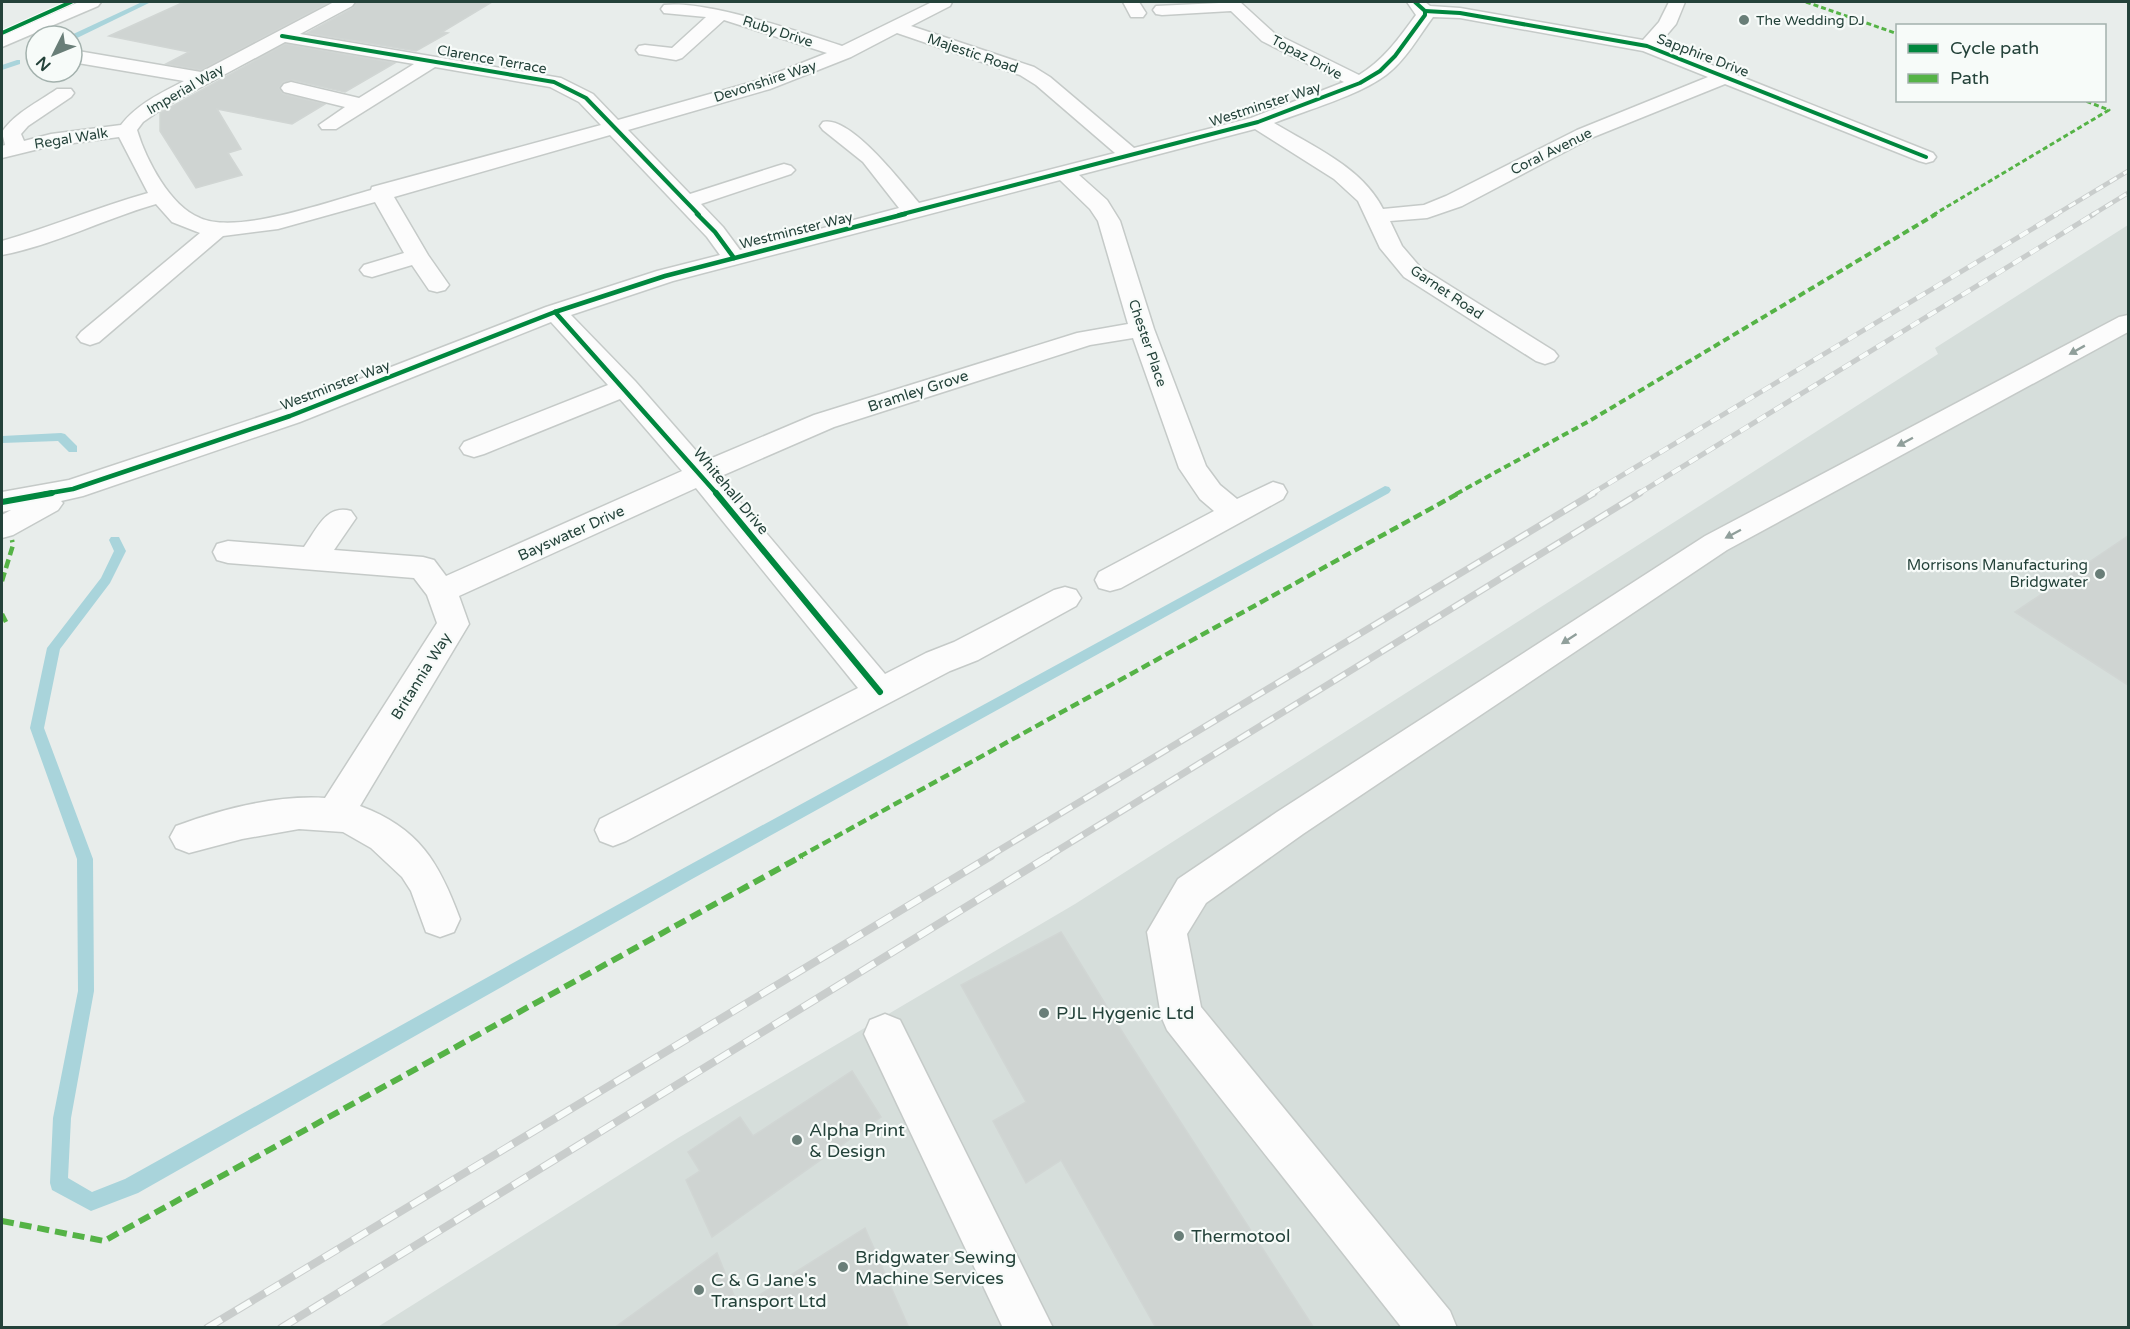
<svg xmlns="http://www.w3.org/2000/svg" width="2130" height="1329" viewBox="0 0 2130 1329" font-family="'Varela Round',sans-serif">
  <style>
    .built { fill: #d6dedb }
    .lines { fill: none; stroke-linecap: round; stroke-linejoin: round }
    .stream { fill: #a9d4db; fill-rule: evenodd }
    .building { fill: #cfd4d2; stroke: #d1d6d4; stroke-width: 1.5 }
    .minor-casing { stroke: #c5cac8; stroke-width: 3 }
    .minor { fill: #fcfcfc; fill-rule: evenodd }
    .rail-far3-casing { stroke: #c9cdcc; stroke-width: 4.5 }
    .rail-far2-casing { stroke: #c9cdcc; stroke-width: 5 }
    .rail-far1-casing { stroke: #c9cdcc; stroke-width: 7 }
    .rail-casing { stroke: #c9cdcc; stroke-width: 8 }
    .rail-far3 { stroke: #f7fbf9; stroke-width: 3; stroke-dasharray: 8; stroke-linecap: butt }
    .rail-far2 { stroke: #f7fbf9; stroke-width: 4; stroke-dasharray: 10; stroke-linecap: butt }
    .rail-far1 { stroke: #f7fbf9; stroke-width: 4.5; stroke-dasharray: 14; stroke-linecap: butt }
    .rail { stroke: #f7fbf9; stroke-width: 6; stroke-dasharray: 17; stroke-linecap: butt }
    .quiet-far3 { stroke: #55b346; stroke-width: 3; stroke-dasharray: 5 3; stroke-linecap: butt }
    .quiet-far2 { stroke: #55b346; stroke-width: 4; stroke-dasharray: 7 4; stroke-linecap: butt }
    .quiet-far1 { stroke: #55b346; stroke-width: 4.5; stroke-dasharray: 9 4.5; stroke-linecap: butt }
    .quiet { stroke: #55b346; stroke-width: 6; stroke-dasharray: 12 6; stroke-linecap: butt }
    .cycleway-far2-casing { stroke: #f7fbf9; stroke-width: 6 }
    .cycleway-far1-casing { stroke: #f7fbf9; stroke-width: 8 }
    .cycleway-casing { stroke: #f7fbf9; stroke-width: 10 }
    .cycleway-far2 { stroke: #00873e; stroke-width: 4 }
    .cycleway-far1 { stroke: #00873e; stroke-width: 4.5 }
    .cycleway { stroke: #00873e; stroke-width: 6 }
    .oneway { fill: #909f9b }
    .poi-dot { fill: #697e78; stroke: #f7fbf9; stroke-width: 2 }
    .labels { text-anchor: middle; stroke-width: 4.5; stroke-linejoin: round; paint-order: stroke }
    .far-poi-label { font-size: 14px; fill: #24423a; stroke: #f7fbf9; text-anchor: start }
    .far-street-label { font-size: 14px; fill: #24423a; stroke: #f7fbf9 }
    .street-label { font-size: 15px; fill: #24423a; stroke: #f7fbf9 }
    .poi-label { font-size: 15px; fill: #24423a; stroke: #f7fbf9; text-anchor: end }
    .near-poi-label { font-size: 18px; fill: #24423a; stroke: #f7fbf9; text-anchor: start }
  </style>
  <rect width="100%" height="100%" fill="#e8edeb"/>
  <polygon class="built" points="2128,225 2128,1327 376,1328 678,1138 1075,904 1938,354 1935,348"/>
  <g class="lines">
    <g class="stream">
      <polygon points="142,2 151,2 75,39 69,36"/>
      <polygon points="17,60 20,60 20,64 2,70 2,65"/>
      <polygon points="61,433 65,434 77,446 77,452 69,452 58,441 2,443 2,436"/>
      <polygon points="1385,486 1389,487 1391,490 1389,493 692,879 138,1193 91,1211 52,1190 50,1183 53,1118 78,991 77,859 30,728 47,648 101,578 114,551 109,540 111,537 119,537 126,551 110,583 60,649 44,728 93,859 94,991 71,1118 68,1178 92,1192 125,1179 682,869"/>
    </g>
  </g>
  <g class="building">
    <polygon points="184,2 330,2 201,70 166,64 189,52 109,36"/>
    <polygon points="357,2 492,2 442,32 448,33 416,51 307,33 353,8"/>
    <polygon points="285,44 395,63 345,92 292,80 283,82 279,88 283,94 325,104 292,124 217,109 241,149 228,153 242,175 196,188 160,131 160,113"/>
    <polygon points="2128,536 2128,685 2015,612"/>
    <polygon points="1061,932 1128,1041 1314,1328 1156,1328 1061,1160 1026,1183 993,1121 1026,1102 961,985"/>
    <polygon points="852,1071 881,1117 712,1237 686,1180 700,1171 688,1152 740,1117 753,1136"/>
    <polygon points="865,1228 909,1328 614,1328 717,1253 739,1308"/>
  </g>
  <g class="lines">
    <g class="minor-casing">
      <g id="minor">
        <polygon points="79,2 101,2 98,6 2,47 2,36"/>
        <path d="M 334,2 L 355,2 L 352,6 L 300,34 L 561,78 L 593,94 L 618,120 L 756,81 L 827,53 L 724,20 L 682,58 L 676,60 L 639,54 L 636,50 L 639,46 L 645,45 L 672,48 L 706,17 L 664,13 L 661,9 L 664,5 C 707,0 799,32 842,46 L 932,2 L 952,2 L 950,6 L 911,26 L 1034,67 L 1050,77 L 1134,148 L 1251,118 L 1344,82 L 1262,41 L 1231,11 L 1162,15 L 1156,14 L 1153,10 L 1156,6 L 1240,2 L 1274,33 L 1359,75 C 1384,60 1399,38 1416,15 L 1407,2 L 1425,2 L 1430,6 L 1460,8 L 1643,40 L 1659,22 L 1669,2 L 1685,2 L 1676,24 L 1659,44 L 1933,153 L 1936,157 L 1933,161 L 1926,163 L 1919,161 L 1725,84 L 1591,138 L 1462,206 L 1427,218 L 1390,221 L 1402,246 L 1420,267 L 1554,351 L 1558,356 L 1554,361 L 1545,364 L 1536,361 L 1404,277 L 1380,248 L 1358,201 L 1334,179 L 1255,129 L 1079,175 L 1107,200 L 1120,221 L 1154,329 L 1206,466 L 1220,485 L 1237,499 L 1273,482 L 1283,485 L 1287,492 L 1283,499 L 1121,588 L 1110,591 L 1099,588 L 1095,580 L 1099,572 L 1214,511 L 1200,499 L 1179,468 L 1133,338 L 1090,345 L 834,427 L 719,477 L 885,674 L 926,653 L 954,642 L 1054,590 L 1065,587 L 1076,590 L 1081,598 L 1076,606 L 978,660 L 950,671 L 626,841 L 613,846 L 600,841 L 595,830 L 600,819 L 858,688 L 696,488 L 459,596 L 469,624 L 360,806 C 419,828 439,862 460,919 L 454,932 L 440,937 L 426,932 L 411,891 L 402,877 L 371,848 L 343,832 L 299,829 L 242,839 L 189,853 L 176,848 L 170,837 L 176,826 C 222,809 276,795 325,798 L 437,623 L 427,595 L 414,578 L 228,563 L 217,560 L 213,552 L 217,544 L 228,541 L 304,547 C 317,529 326,504 351,511 L 356,518 L 334,550 L 423,557 L 434,560 L 446,576 L 682,471 L 620,399 L 484,454 L 474,457 L 464,454 L 460,448 L 464,442 L 608,385 L 551,322 L 300,422 L 83,496 L 61,501 L 63,503 L 58,510 L 13,535 L 2,538 L 2,515 L 11,510 L 2,512 L 2,492 L 69,480 L 280,410 L 546,307 L 657,271 L 720,255 L 707,237 L 610,135 L 394,197 L 428,255 L 449,285 L 445,290 L 437,292 L 429,290 L 412,265 L 372,277 L 364,275 L 360,270 L 364,265 L 404,253 L 375,202 L 278,229 L 223,236 L 99,342 L 90,345 L 81,342 L 77,337 L 81,332 L 200,233 L 172,222 L 156,204 C 104,219 54,245 2,255 L 2,241 C 51,227 98,207 148,193 L 119,137 L 51,146 L 2,158 L 2,146 L 5,145 L 2,132 C 15,113 38,102 57,89 L 71,89 L 74,93 L 71,97 L 28,126 L 21,134 L 24,141 L 51,134 L 121,125 C 137,104 161,93 184,81 L 72,62 L 72,50 L 201,72 ZM 1433,17 L 1460,18 L 1643,51 L 1708,77 L 1577,130 L 1446,196 L 1424,205 L 1383,209 C 1362,167 1312,146 1274,123 C 1307,110 1358,96 1386,75 C 1405,61 1419,36 1433,17 ZM 897,33 L 1020,75 L 1036,85 L 1115,153 L 919,203 C 902,183 850,115 823,122 L 820,126 L 823,130 L 863,162 L 899,208 L 740,250 L 723,227 L 701,204 L 791,174 L 795,170 L 791,166 L 784,164 L 777,166 L 690,194 L 628,130 L 770,89 L 851,57 ZM 285,42 L 414,64 L 359,98 L 291,82 L 284,84 L 281,88 L 284,92 L 345,107 L 319,125 L 322,129 L 336,129 L 435,67 L 550,87 L 579,102 L 601,125 L 372,187 L 371,190 C 330,201 238,235 200,218 C 170,206 146,160 137,130 L 143,122 L 166,106 ZM 1060,180 L 1090,209 L 1098,221 L 1128,324 L 1077,333 L 814,415 L 705,461 L 635,381 L 571,315 L 673,281 Z"/>
        <polygon points="1123,2 1139,2 1146,13 1143,17 1131,17"/>
        <polygon points="2128,315 2128,332 1727,550 1303,834 1206,903 1187,934 1201,1007 1450,1311 1457,1328 1402,1328 1167,1030 1161,1016 1147,932 1178,879 1277,812 1705,536 2119,317"/>
        <polygon points="885,1014 900,1020 1053,1328 1003,1328 864,1034 870,1020"/>
      </g>
    </g>
    <use href="#minor" class="minor"/>
    <g class="rail-far3-casing">
      <g id="rail-far3">
        <polyline points="2055,215 2128,171"/>
        <polyline points="2092,215 2128,193"/>
      </g>
    </g>
    <g class="rail-far2-casing">
      <g id="rail-far2">
        <polyline points="1591,494 2057,214"/>
        <polyline points="1638,494 2094,214"/>
      </g>
    </g>
    <g class="rail-far1-casing">
      <g id="rail-far1">
        <polyline points="988,857 1594,493"/>
        <polyline points="1047,857 1640,493"/>
      </g>
    </g>
    <g class="rail-casing">
      <g id="rail">
        <polyline points="207,1328 991,856"/>
        <polyline points="281,1328 1049,856"/>
      </g>
    </g>
    <use href="#rail-far3" class="rail-far3"/>
    <use href="#rail-far2" class="rail-far2"/>
    <use href="#rail-far1" class="rail-far1"/>
    <use href="#rail" class="rail"/>
    <g class="quiet-far3">
      <polyline points="1806,2 1898,34"/>
      <polyline points="1933,215 2109,110 2083,100"/>
    </g>
    <polyline class="quiet-far2" points="1456,494 1591,420 1936,214"/>
    <g class="quiet-far1">
      <polyline points="2,581 13,545 12,540"/>
      <polyline points="2,614 7,624"/>
      <polyline points="799,857 1459,493"/>
    </g>
    <polyline class="quiet" points="2,1221 104,1241 802,856"/>
    <g class="cycleway-far2-casing">
      <g id="cycleway-far2">
        <polyline points="1425,11 1460,13 1647,46 1926,157"/>
        <polyline points="2,33 71,2"/>
        <polyline points="282,36 554,82 586,98 699,215"/>
        <polyline points="899,215 1258,122 1360,83 1380,71 1395,56 1425,15 1425,11 1415,2"/>
      </g>
    </g>
    <g class="cycleway-far1-casing">
      <g id="cycleway-far1">
        <polyline points="697,214 715,232 734,258"/>
        <polyline points="555,312 717,494"/>
        <polyline points="44,494 73,489 290,416 555,312 665,276 905,214"/>
      </g>
    </g>
    <g class="cycleway-casing">
      <g id="cycleway">
        <polyline points="716,493 880,692"/>
        <polyline points="2,502 52,493"/>
      </g>
    </g>
    <use href="#cycleway-far2" class="cycleway-far2"/>
    <use href="#cycleway-far1" class="cycleway-far1"/>
    <use href="#cycleway" class="cycleway"/>
  </g>
  <defs><path id="oneway-solid" d="M-6-.8H1V-3.2L6.5 0L1 3.2V.8H-6Z" transform="scale(1.5)"/></defs>
  <g class="oneway">
    <use href="#oneway-solid" transform="translate(2077 350) rotate(151)"/>
    <use href="#oneway-solid" transform="translate(1905 442) rotate(152)"/>
    <use href="#oneway-solid" transform="translate(1733 534) rotate(152)"/>
    <use href="#oneway-solid" transform="translate(1569 639) rotate(147)"/>
  </g>
  <g class="poi-dot">
    <circle cx="1744" cy="20" r="6"/>
    <circle cx="2100" cy="574" r="6"/>
    <circle cx="1044" cy="1013" r="6"/>
    <circle cx="797" cy="1140" r="6"/>
    <circle cx="1179" cy="1236" r="6"/>
    <circle cx="843" cy="1267" r="6"/>
    <circle cx="699" cy="1290" r="6"/>
  </g>
  <g class="labels">
    <g class="far-poi-label">
      <text x="1756" y="25">The Wedding DJ</text>
    </g>
    <g class="far-street-label">
      <text transform="translate(778 31) rotate(18)" y="5">Ruby Drive</text>
      <text transform="translate(973 53) rotate(19)" y="5">Majestic Road</text>
      <text transform="translate(1703 55) rotate(21)" y="5">Sapphire Drive</text>
      <text transform="translate(1307 57) rotate(28)" y="5">Topaz Drive</text>
      <text transform="translate(492 59) rotate(10)" y="5">Clarence Terrace</text>
      <text transform="translate(765 81) rotate(-18)" y="5">Devonshire Way</text>
      <text transform="translate(185 89) rotate(-30)" y="5">Imperial Way</text>
      <text transform="translate(1265 104) rotate(-18)" y="5">Westminster Way</text>
      <text transform="translate(71 138) rotate(-9)" y="5">Regal Walk</text>
      <text transform="translate(1551 151) rotate(-26)" y="5">Coral Avenue</text>
      <text transform="translate(796 230) rotate(-14)" y="5">Westminster Way</text>
      <text transform="translate(1447 292) rotate(34)" y="5">Garnet Road</text>
      <text transform="translate(1148 343) rotate(71)" y="5">Chester Place</text>
      <text transform="translate(335 385) rotate(-21)" y="5">Westminster Way</text>
    </g>
    <g class="street-label">
      <text transform="translate(918 391) rotate(-18)" y="5">Bramley Grove</text>
      <text transform="translate(731 491) rotate(50)" y="5">Whitehall Drive</text>
      <text transform="translate(571 533) rotate(-24)" y="5">Bayswater Drive</text>
      <text transform="translate(421 676) rotate(-58)" y="5">Britannia Way</text>
    </g>
    <g class="poi-label">
      <text x="2088" y="570">Morrisons Manufacturing<tspan x="2088" dy="17">Bridgwater</tspan></text>
    </g>
    <g class="near-poi-label">
      <text x="1056" y="1019">PJL Hygenic Ltd</text>
      <text x="809" y="1136">Alpha Print<tspan x="809" dy="21">&amp; Design</tspan></text>
      <text x="1191" y="1242">Thermotool</text>
      <text x="855" y="1263">Bridgwater Sewing<tspan x="855" dy="21">Machine Services</tspan></text>
      <text x="711" y="1286">C &amp; G Jane's<tspan x="711" dy="21">Transport Ltd</tspan></text>
    </g>
  </g>
  <rect width="2130" height="1329" fill="none" stroke="#24423a" stroke-width="6"/>
  <rect x="1896" y="24" width="210" height="78" fill="#f7fbf9" stroke="#a3b1ad" stroke-width="1.5"/>
  <rect x="1908" y="44" width="30" height="9" fill="#00873e" stroke="#a3b1ad" stroke-width="1.5"/>
  <text x="1950" y="54" font-size="18" fill="#24423a">Cycle path</text>
  <rect x="1908" y="74" width="30" height="9" fill="#55b346" stroke="#a3b1ad" stroke-width="1.5"/>
  <text x="1950" y="84" font-size="18" fill="#24423a">Path</text>
  <g transform="translate(54 54) rotate(227)"><circle r="28" fill="#f7fbf9" stroke="#a3b1ad" stroke-width="1.5"/>
  <path d="M0-4.5L10 22L0 15L-10 22Z" fill="#697e78"/>
  <text y="-9" font-size="16" font-weight="bold" text-anchor="middle" fill="#24423a">N</text>
  </g>
</svg>
